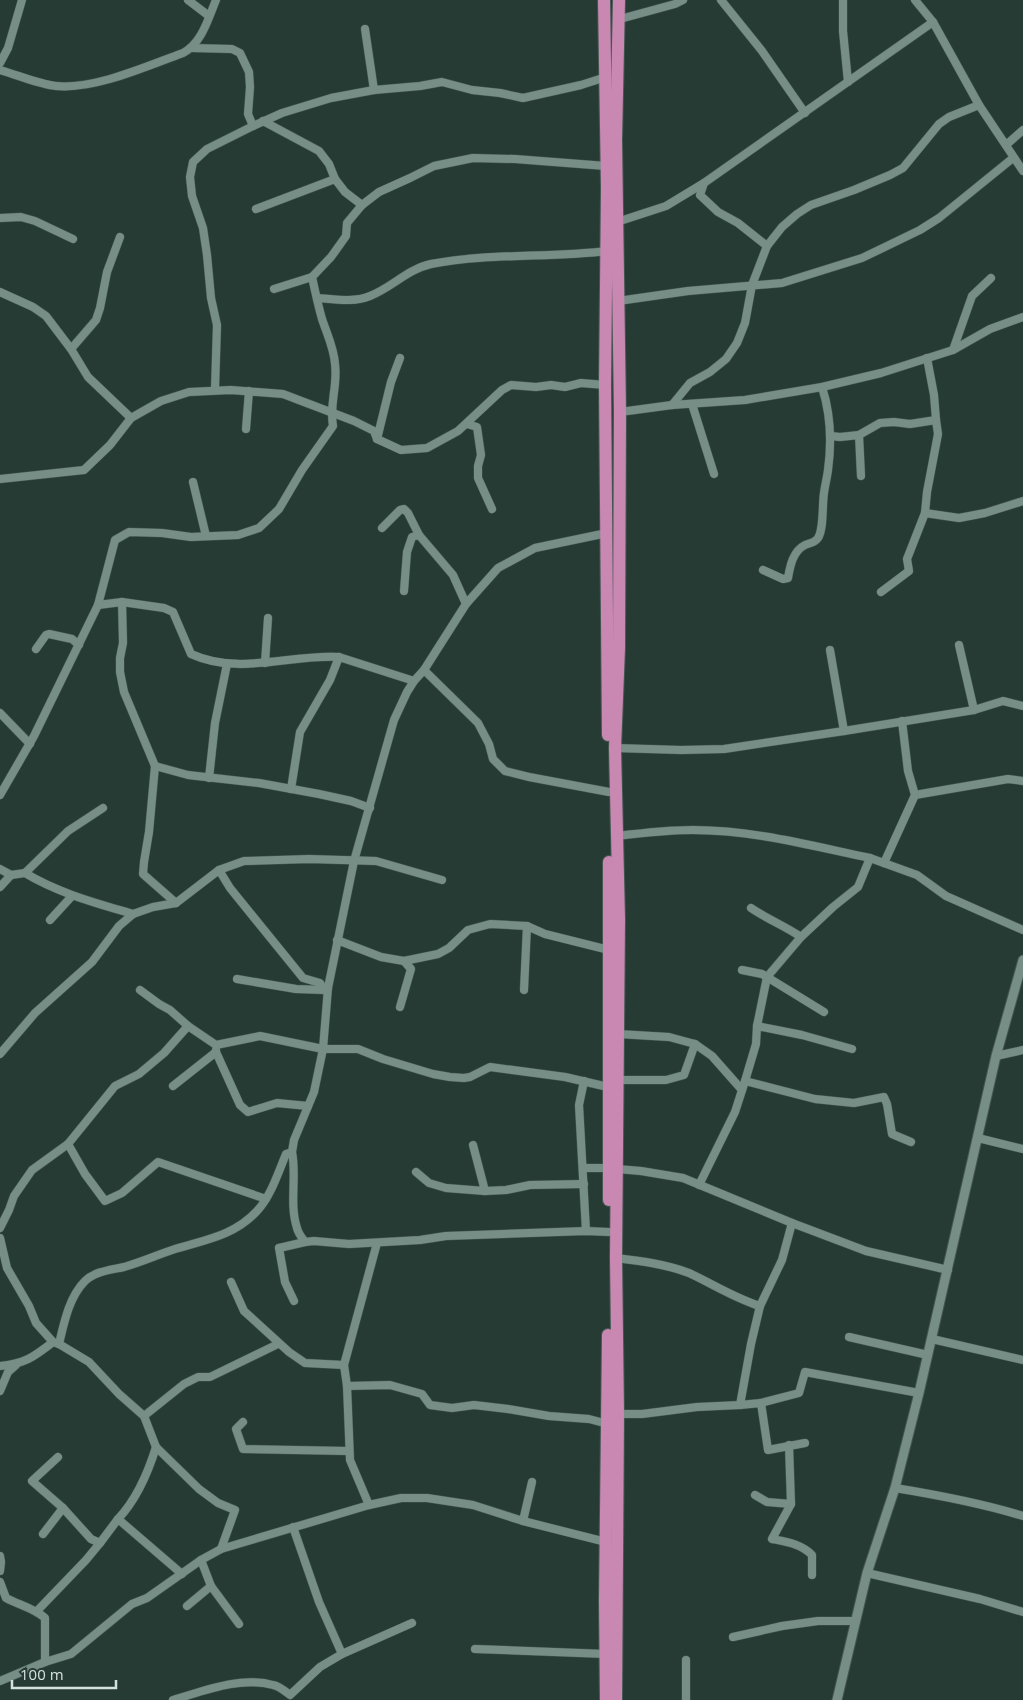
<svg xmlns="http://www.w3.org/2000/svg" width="1023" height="1700" viewBox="0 0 1023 1700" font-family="'Open Sans',sans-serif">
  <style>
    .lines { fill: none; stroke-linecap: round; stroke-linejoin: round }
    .minor-casing { stroke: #465753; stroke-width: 9 }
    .tertiary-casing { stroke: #465753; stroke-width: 11 }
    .trunk-casing { stroke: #465753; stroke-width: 14 }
    .minor { stroke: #778e87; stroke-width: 8 }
    .tertiary { stroke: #778e87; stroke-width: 9 }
    .trunk { stroke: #c888b2; stroke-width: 12 }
  </style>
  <rect width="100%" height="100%" fill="#273b35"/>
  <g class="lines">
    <g class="minor-casing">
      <g id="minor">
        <polyline points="188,0 209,16"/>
        <polyline points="721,0 762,51 805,113"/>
        <polyline points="843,0 843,31 848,82"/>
        <polyline points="915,0 933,22 979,105 1023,171"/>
        <polyline points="620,19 675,4 683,0"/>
        <polyline points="365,29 374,90"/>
        <polyline points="192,48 232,49 240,53 249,72 250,87 248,114 253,126"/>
        <polyline points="0,63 8,48 22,0"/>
        <path d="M 0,70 C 18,75 38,84 56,86 C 94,90 147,66 183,53 C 202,43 208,19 216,0"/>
        <polyline points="263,121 319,151 329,164 335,179 345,192 362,205"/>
        <polyline points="1006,145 1023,130"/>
        <polyline points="704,183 700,195 718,212 738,223 767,246"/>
        <polyline points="256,209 335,179"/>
        <polyline points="0,218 21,217 35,221 73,239"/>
        <polyline points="617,222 666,206 704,183 933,22"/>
        <polyline points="274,289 312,277"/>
        <polyline points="0,292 33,307 46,316 71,349 88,377 131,418"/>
        <path d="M 317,298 C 333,299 354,303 370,296 C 391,288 408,269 431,264 C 488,253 549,258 607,251"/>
        <polyline points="618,301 688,291 782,283 862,258 920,230 939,218 1013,158"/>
        <polyline points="71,349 96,320 100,308 107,272 120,237"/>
        <polyline points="953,350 972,296 991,278"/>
        <polyline points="215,389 217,325 211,298 207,255 203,228 192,196 190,177 193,162 207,149 253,126 282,113 331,98 374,90 420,86 442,82 472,90 500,93 523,98 581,85 606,77"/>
        <polyline points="692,404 714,474"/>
        <polyline points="672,405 690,383 710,372 726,359 737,343 745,323 752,285 767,246 782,227 797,214 811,205 854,190 890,175 903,168 939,124 949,117 979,105"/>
        <polyline points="620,412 672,405 745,400 822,387 881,373 953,350 990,329 1023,317"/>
        <polyline points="467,424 477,427 481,455 478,466 478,478 492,509"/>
        <polyline points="246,429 249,391"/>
        <polyline points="859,435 861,476"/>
        <polyline points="831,436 840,437 859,435 880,423 894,422 910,424 936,420 934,395 927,358"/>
        <polyline points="377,439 391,382 400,358"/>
        <polyline points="0,479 84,470 110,445 131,418 161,401 189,392 231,390 283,394 354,421 374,431 377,439 401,450 427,448 458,431 502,390 511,385 536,387 551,385 565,387 581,383 605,385"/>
        <polyline points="193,482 206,536"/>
        <polyline points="925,513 959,518 985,513 1023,501"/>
        <polyline points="382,528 400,510 404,509 408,513 419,535"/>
        <path d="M 763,570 L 783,579 L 788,578 C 790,566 793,551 805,545 C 809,543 815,543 818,538 C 824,529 822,505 824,493 C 825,485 827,478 828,470 C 832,441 831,415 822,387"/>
        <polyline points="404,591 407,552 412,537 419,535 453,575 466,604"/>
        <polyline points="881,592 909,571 907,559 925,513 927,492 938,434 936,420"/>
        <polyline points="122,602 123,643 120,658 120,672 124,692 155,766 149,832 144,862 143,874 176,903"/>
        <path d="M 98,605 L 122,602 L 164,608 L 173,612 L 191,654 C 239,676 290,654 339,657 L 414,681"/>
        <polyline points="959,645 974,710"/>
        <polyline points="36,649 46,635 49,634 72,639 79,645"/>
        <polyline points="830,650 844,731"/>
        <polyline points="265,663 268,618"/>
        <polyline points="424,670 478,723 489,744 493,759 505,771 529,777 609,792"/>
        <polyline points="0,713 30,744"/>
        <polyline points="615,748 681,750 724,749 844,731 974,710 1003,701 1023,706"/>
        <polyline points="155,766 188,775 259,783 319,794 351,801 370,808"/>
        <polyline points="209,778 215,723 227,664"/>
        <polyline points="291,789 300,732 330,680 339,657"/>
        <path d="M 0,795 L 34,736 L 98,605 L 115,540 L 129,532 L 162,533 L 191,537 L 238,535 L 259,528 L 279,509 L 302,470 L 333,426 C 329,403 338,387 335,364 C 334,348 327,334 322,319 C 318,305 315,291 312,277 L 331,257 L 346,236 L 347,223 L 362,205 L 379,192 L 410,178 L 434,166 L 473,158 L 515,159 L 606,166"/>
        <polyline points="915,795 1008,779 1023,781"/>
        <path d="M 617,836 C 642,833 668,830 693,830 C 753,830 812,846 870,858 L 858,887 L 833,907 L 801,937 L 767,977 L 757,1026 L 756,1044 L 745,1081 L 735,1112 L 699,1185"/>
        <polyline points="870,858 917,875 946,896 1023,930"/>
        <polyline points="884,863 915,795 908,771 902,721"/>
        <path d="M 0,869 L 11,875 L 25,873 C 58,893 96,903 133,914"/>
        <polyline points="219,870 230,888 303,978 320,983 324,990 328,988"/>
        <polyline points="25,873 68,831 103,808"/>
        <polyline points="0,887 11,875"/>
        <path d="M 751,908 C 767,919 785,926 801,937"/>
        <polyline points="50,920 72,896"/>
        <polyline points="337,940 381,957 404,961 438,954 449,948 468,930 490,924 527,926 545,934 609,950"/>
        <polyline points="742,970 762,974 824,1012"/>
        <polyline points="237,979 296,989 324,990"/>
        <polyline points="140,990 159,1004 170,1010 188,1026"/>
        <polyline points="524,990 527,926"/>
        <polyline points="400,1007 411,969 404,961"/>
        <polyline points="757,1026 802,1035 852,1049"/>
        <polyline points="618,1034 669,1037 695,1044 684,1075 666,1080 618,1080"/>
        <polyline points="695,1044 712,1056 742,1090"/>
        <polyline points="216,1052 240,1105 248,1112 277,1103 308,1106"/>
        <polyline points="0,1054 35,1013 92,962 119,926 133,914 153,907 176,903 219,870 244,861 309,859 376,861 442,880"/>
        <polyline points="996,1056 1023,1050"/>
        <polyline points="584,1081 579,1105 586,1231"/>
        <polyline points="745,1081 815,1099 854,1103 884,1097 887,1104 892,1134 911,1142"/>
        <polyline points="173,1086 216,1052 216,1050"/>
        <polyline points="978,1138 1023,1149"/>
        <polyline points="68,1144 85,1174 105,1201 122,1193 158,1162 266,1199"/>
        <polyline points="473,1145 485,1191"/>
        <path d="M 292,1152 C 297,1176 289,1204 297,1228 C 298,1233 302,1238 305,1242 L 314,1241 L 349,1244 L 420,1240 L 446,1236 L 586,1231 L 609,1232"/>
        <polyline points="584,1168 608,1168"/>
        <polyline points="617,1169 641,1171 683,1178 792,1223 866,1251 948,1270"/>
        <polyline points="416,1172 429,1183 446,1188 485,1191 506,1190 530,1185 584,1184"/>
        <polyline points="0,1228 9,1210 14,1196 32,1170 68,1144 115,1086 139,1074 164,1053 188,1026 216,1045 260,1036 323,1049 358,1049 383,1059 433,1074 450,1077 464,1078 470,1077 490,1067 565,1077 608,1087"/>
        <polyline points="0,1238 7,1268 29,1306 36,1323 53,1342"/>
        <path d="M 616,1258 C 641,1261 665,1264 689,1273 C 713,1284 734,1298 760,1306 L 782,1260 L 792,1223"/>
        <polyline points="231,1282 244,1311 289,1352 305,1363 344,1365"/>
        <polyline points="294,1301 285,1282 279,1248 305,1242"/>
        <polyline points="849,1337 928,1355"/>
        <polyline points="932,1339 1023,1360"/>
        <path d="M 59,1344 C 64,1323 69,1297 85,1281 C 95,1271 111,1270 124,1267 C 141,1262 157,1255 175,1249 C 204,1240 234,1236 257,1211 C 271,1196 278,1173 286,1154 L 292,1152 L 294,1140 L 314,1092 L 323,1049 L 328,988 L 354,861 L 394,720 L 407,692 L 414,681 L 424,670 L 466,604 L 498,568 L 535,548 L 607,533"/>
        <path d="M 0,1366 C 24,1364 34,1357 53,1342 L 59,1344 L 89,1362 L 119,1394 L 144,1416 L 156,1447 L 199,1489 L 218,1503 L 235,1510 L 221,1549"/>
        <polyline points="347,1386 390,1385 422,1394 430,1405 452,1408 474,1405 508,1409 549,1416 589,1419 608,1424"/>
        <polyline points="0,1391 8,1372 16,1365"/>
        <polyline points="761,1403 768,1450 805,1443"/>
        <polyline points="740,1405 761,1403 799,1393 805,1372 919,1393"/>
        <polyline points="618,1414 642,1414 697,1407 740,1405 751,1344 760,1306"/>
        <polyline points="144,1416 184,1384 198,1377 210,1377 278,1344"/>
        <polyline points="243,1422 236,1429 243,1449 348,1451"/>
        <path d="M 789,1445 L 791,1504 L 772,1539 C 787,1542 801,1544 812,1555 L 812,1575"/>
        <path d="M 156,1447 C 148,1473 137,1499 118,1519 L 182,1574"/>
        <polyline points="58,1457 32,1481 63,1508"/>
        <path d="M 895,1488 C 938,1495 981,1503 1023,1516"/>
        <polyline points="755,1495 767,1502 791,1504"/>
        <polyline points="369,1505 350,1460 347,1386 344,1365 377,1243"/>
        <polyline points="523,1521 532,1482"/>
        <polyline points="293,1527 319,1602 342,1654"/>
        <polyline points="43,1534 63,1508 91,1539 100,1543 118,1519"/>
        <polyline points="0,1556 1,1562 0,1571"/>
        <polyline points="201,1560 211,1586 239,1624"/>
        <polyline points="867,1573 980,1599 1023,1612"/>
        <path d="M 0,1582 L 6,1598 C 19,1605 34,1608 45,1618 L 45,1662"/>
        <polyline points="187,1606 211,1586"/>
        <polyline points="37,1611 86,1560 100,1543"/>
        <polyline points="733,1637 782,1626 818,1621 856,1621"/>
        <polyline points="475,1649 606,1654"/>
        <polyline points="686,1660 686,1700"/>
        <polyline points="0,1681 45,1662 71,1654 132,1604 147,1598 201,1560 221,1549 369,1505 401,1498 427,1498 473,1505 523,1521 606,1542"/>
        <path d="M 173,1700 C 204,1691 240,1676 273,1685 C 279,1686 285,1691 290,1695 L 320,1667 L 342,1654 L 412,1623"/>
      </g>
    </g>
    <g class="tertiary-casing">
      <polyline id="tertiary" points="837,1700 867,1573 895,1488 919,1393 996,1056 1023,960"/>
    </g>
    <g class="trunk-casing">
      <g id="trunk">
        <polyline points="604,0 607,188 605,385 608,735"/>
        <polyline points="609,1200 609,862"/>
        <polyline points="606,1700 605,1601 608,1335"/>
        <polyline points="616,1700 618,1414 616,1258 619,920 615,748 619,648 620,412 616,140 619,0"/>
      </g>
    </g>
    <use href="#minor" class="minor"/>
    <use href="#tertiary" class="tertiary"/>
    <use href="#trunk" class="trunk"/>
  </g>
  <path d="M12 1680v8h104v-8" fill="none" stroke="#d5e1dd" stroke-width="2.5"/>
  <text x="20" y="1680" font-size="15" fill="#d5e1dd" stroke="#273b35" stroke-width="4" paint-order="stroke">100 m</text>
</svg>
